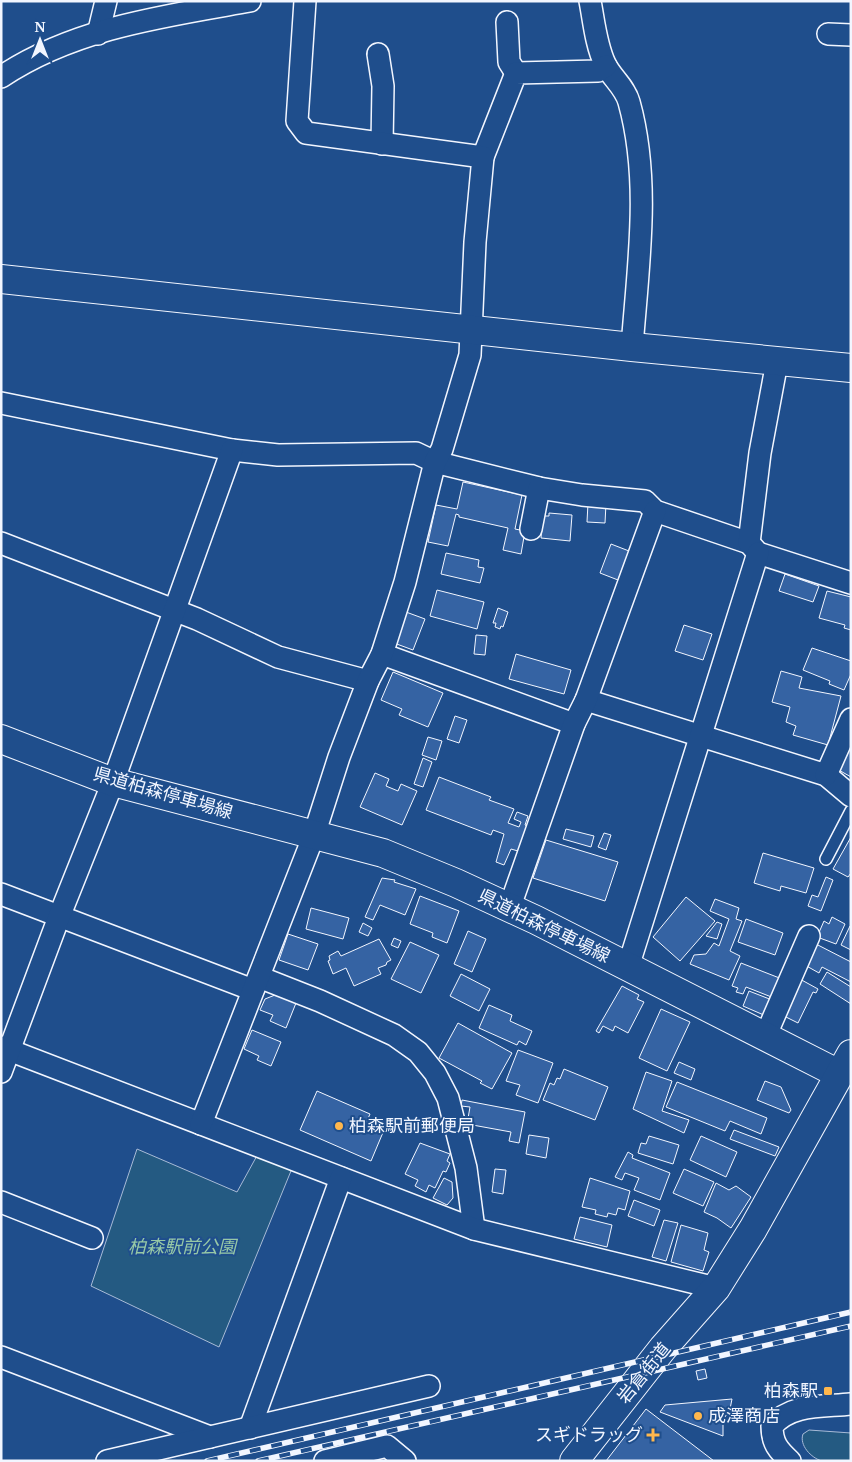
<svg xmlns="http://www.w3.org/2000/svg" width="852" height="1462" viewBox="0 0 852 1462" font-family="'Noto Serif','Noto Sans JP',serif">
  <style>
    .green { fill: #245a82; stroke: #a8bbd7 }
    .building { fill: #3563a3; stroke: #f2f6ff }
    .lines { fill: none; stroke-linecap: round; stroke-linejoin: round }
    .lane-casing { stroke: #f2f6ff; stroke-width: 14 }
    .street-casing { stroke: #f2f6ff; stroke-width: 24 }
    .secondary-casing { stroke: #f2f6ff; stroke-width: 30 }
    .lane { stroke: #1f4e8c; stroke-width: 11 }
    .street { stroke: #1f4e8c; stroke-width: 21 }
    .secondary { stroke: #1f4e8c; stroke-width: 28 }
    .rail-casing { stroke: #f2f6ff; stroke-width: 5.5 }
    .rail { stroke: #1f4e8c; stroke-width: 4; stroke-dasharray: 11; stroke-linecap: butt }
    .poi-dot { fill: #ffb74d; stroke: #1f4e8c; stroke-width: 2 }
    .labels { text-anchor: middle; stroke-width: 4; stroke-linejoin: round; paint-order: stroke }
    .street-label { font-size: 18px; fill: #f2f6ff; stroke: #1f4e8c }
    .poi-label { font-size: 18px; fill: #f2f6ff; stroke: #1f4e8c; text-anchor: start }
    .park-label { font-size: 18px; font-style: italic; fill: #97c8a6; stroke: #1f4e8c }
  </style>
  <rect width="100%" height="100%" fill="#1f4e8c"/>
  <g class="green">
    <polygon points="137,1149 237,1192 259,1152 293,1166 219,1347 91,1286"/>
    <path d="M 809,1430 L 851,1433 L 851,1461 C 842,1461 830,1462 822,1461 C 811,1458 799,1445 803,1434 Z"/>
  </g>
  <g class="building">
    <polygon points="463,482 522,495 515,529 525,531 521,554 503,550 508,528 459,517 459,515 456,514 448,546 428,542 436,505 457,509"/>
    <polygon points="588,503 606,504 605,523 587,522"/>
    <polygon points="549,513 572,515 570,541 541,538 543,516 549,516"/>
    <polygon points="611,544 629,551 618,580 600,573"/>
    <polygon points="446,553 479,560 478,567 484,568 480,583 441,574"/>
    <polygon points="785,574 819,586 813,602 779,591"/>
    <polygon points="437,590 484,602 477,629 430,616"/>
    <polygon points="827,591 851,597 851,630 844,628 845,625 819,618"/>
    <polygon points="498,608 508,612 503,627 501,626 500,629 495,627 496,623 493,623"/>
    <polygon points="406,612 425,619 413,650 394,643"/>
    <polygon points="684,625 712,634 703,660 675,651"/>
    <polygon points="476,635 487,636 485,655 474,654"/>
    <polygon points="812,648 851,661 851,674 844,690 829,684 830,681 803,670"/>
    <polygon points="516,654 571,670 564,694 509,679"/>
    <polygon points="781,671 802,677 799,688 841,696 828,745 793,735 796,726 786,722 790,707 772,702"/>
    <polygon points="393,672 443,693 428,727 399,715 402,709 381,700"/>
    <polygon points="455,716 467,720 459,743 447,739"/>
    <polygon points="428,737 442,741 436,760 422,755"/>
    <polygon points="851,741 851,777 837,769"/>
    <polygon points="423,758 432,762 423,787 414,784"/>
    <polygon points="375,773 389,779 386,786 398,791 401,784 417,791 402,825 360,807"/>
    <polygon points="439,777 491,797 489,800 514,809 508,823 519,827 521,822 514,819 517,812 528,816 525,825 529,827 518,851 511,849 504,865 496,862 504,834 493,830 491,835 426,810"/>
    <polygon points="566,829 594,836 591,847 563,839"/>
    <polygon points="604,833 611,835 606,850 598,847"/>
    <polygon points="851,837 851,873 848,877 833,869"/>
    <polygon points="546,840 618,862 605,901 533,878"/>
    <polygon points="763,853 814,868 806,893 781,886 780,891 754,883"/>
    <polygon points="826,877 833,880 821,911 808,906 812,895 818,897"/>
    <polygon points="382,878 395,880 394,882 416,889 405,915 380,905 373,920 365,917"/>
    <polygon points="420,896 459,911 447,943 432,937 433,933 410,924"/>
    <polygon points="686,897 715,921 680,961 653,937"/>
    <polygon points="715,899 739,908 736,919 742,921 730,951 740,956 729,980 690,964 694,955 706,954 714,943 719,946 729,919 710,911"/>
    <polygon points="311,908 349,918 343,939 306,929"/>
    <polygon points="832,917 845,924 836,944 817,937 824,921 829,924"/>
    <polygon points="746,919 783,933 775,955 738,942"/>
    <polygon points="717,922 722,924 717,939 706,936"/>
    <polygon points="363,923 372,928 368,936 359,932"/>
    <polygon points="850,926 851,926 851,950 841,945"/>
    <polygon points="468,931 486,939 472,972 454,964"/>
    <polygon points="288,934 318,944 308,970 279,960"/>
    <polygon points="394,938 401,941 398,948 391,945"/>
    <polygon points="379,939 391,960 387,962 386,965 378,968 381,974 354,986 346,968 333,974 328,961 330,960 329,956 338,951 341,956"/>
    <polygon points="410,942 439,955 421,993 391,979"/>
    <polygon points="814,943 851,962 851,982 822,967 819,973 803,964"/>
    <polygon points="741,963 782,979 774,998 746,987 743,994 736,992 738,988 732,986"/>
    <polygon points="827,972 851,987 851,1004 820,984"/>
    <polygon points="461,974 490,989 479,1011 450,996"/>
    <polygon points="798,978 818,989 816,993 813,992 798,1023 780,1014"/>
    <polygon points="622,986 639,995 637,999 644,1002 628,1033 615,1026 613,1031 603,1026 599,1033 596,1031"/>
    <polygon points="749,991 772,1000 766,1016 743,1006"/>
    <polygon points="275,995 296,1003 286,1028 270,1021 273,1015 260,1010 265,999"/>
    <polygon points="489,1005 512,1015 510,1021 532,1031 526,1045 519,1041 517,1045 479,1028"/>
    <polygon points="661,1009 690,1022 667,1071 639,1058"/>
    <polygon points="458,1023 512,1053 492,1089 480,1083 482,1081 439,1058"/>
    <polygon points="252,1030 281,1042 271,1066 257,1060 259,1056 244,1049"/>
    <polygon points="518,1050 553,1063 538,1103 516,1095 520,1085 506,1081"/>
    <polygon points="679,1062 695,1069 691,1080 674,1073"/>
    <polygon points="564,1069 608,1087 595,1120 543,1100 550,1083 554,1085 557,1078 560,1079"/>
    <polygon points="646,1072 672,1081 662,1111 689,1120 684,1133 633,1109"/>
    <polygon points="765,1081 781,1087 791,1110 789,1113 757,1100"/>
    <polygon points="677,1082 767,1118 761,1134 730,1121 725,1131 666,1107"/>
    <polygon points="317,1091 370,1114 366,1123 384,1130 371,1161 300,1130"/>
    <polygon points="462,1100 525,1112 519,1143 509,1141 511,1132 467,1124 470,1107 461,1106"/>
    <polygon points="734,1130 779,1147 775,1156 730,1139"/>
    <polygon points="529,1135 549,1138 546,1158 526,1154"/>
    <polygon points="649,1136 679,1145 673,1164 638,1153 641,1143 646,1144"/>
    <polygon points="701,1136 737,1152 726,1177 690,1160"/>
    <polygon points="420,1143 450,1154 447,1161 450,1163 446,1172 443,1171 435,1188 429,1185 426,1192 415,1186 418,1180 405,1174"/>
    <polygon points="628,1152 633,1155 632,1158 670,1173 660,1200 634,1190 639,1178 625,1173 622,1180 615,1177"/>
    <polygon points="495,1169 506,1170 503,1194 492,1192"/>
    <polygon points="684,1169 714,1182 703,1206 673,1193"/>
    <polygon points="444,1178 452,1182 453,1198 447,1205 433,1198"/>
    <polygon points="590,1178 630,1191 625,1210 618,1208 616,1215 608,1213 607,1217 595,1214 596,1210 582,1207"/>
    <polygon points="716,1183 729,1190 736,1186 751,1197 731,1228 717,1218 704,1212"/>
    <polygon points="634,1200 660,1210 654,1226 628,1216"/>
    <polygon points="580,1217 612,1225 607,1247 574,1239"/>
    <polygon points="664,1220 678,1223 666,1261 652,1257"/>
    <polygon points="681,1225 708,1233 704,1250 709,1252 703,1271 671,1262"/>
    <polygon points="705,1369 707,1378 698,1380 696,1371"/>
    <polygon points="732,1399 730,1409 723,1420 723,1436 660,1412 665,1405"/>
    <polygon points="646,1409 714,1461 606,1461"/>
  </g>
  <g class="lines">
    <g class="lane-casing">
      <polyline id="lane" points="826,859 851,811"/>
    </g>
    <g class="street-casing">
      <g id="street">
        <path d="M 590,1 C 594,22 596,45 605,64 C 611,77 625,87 629,102 C 651,181 638,266 632,347"/>
        <polyline points="507,22 509,62 516,73"/>
        <polyline points="98,34 106,1"/>
        <polyline points="828,34 851,35"/>
        <polyline points="378,54 383,86 382,144"/>
        <path d="M 1,77 C 74,28 165,16 250,1"/>
        <polyline points="483,157 516,73 598,71 606,66"/>
        <polyline points="1,403 232,450 278,455 416,453 435,462 539,488 582,495 645,501 655,511 749,543 758,553 851,583"/>
        <polyline points="531,529 539,488"/>
        <polyline points="1,543 197,619 278,657 368,681"/>
        <polyline points="749,543 760,453 777,362"/>
        <polyline points="382,654 574,724"/>
        <polyline points="586,700 826,775 851,796"/>
        <polyline points="826,775 851,719"/>
        <polyline points="1,894 253,990"/>
        <polyline points="509,909 574,724 586,700 655,511"/>
        <polyline points="628,967 758,553"/>
        <polyline points="259,977 320,1001 394,1035 418,1052 435,1073 448,1098 466,1168 474,1229"/>
        <polyline points="765,1037 809,936"/>
        <polyline points="1,1047 474,1229 716,1288"/>
        <polyline points="1,1072 59,917 113,782 232,450"/>
        <polyline points="201,1124 314,835 339,757 368,681 382,654 405,582 435,462 442,449 470,355 475,242 483,157 306,133 297,121 305,1"/>
        <polyline points="1,1202 92,1238"/>
        <polyline points="1,1357 210,1437"/>
        <polyline points="250,1428 341,1178"/>
        <polyline points="107,1461 429,1386"/>
        <polyline points="325,1461 387,1446 405,1461"/>
        <path d="M 790,1461 C 778,1450 772,1443 772,1426 C 791,1403 824,1407 851,1404"/>
      </g>
    </g>
    <g class="secondary-casing">
      <g id="secondary">
        <polyline points="1,279 632,347 851,368"/>
        <polyline points="1,739 113,782 383,853 456,883 536,920 839,1074"/>
        <polyline points="574,1461 663,1348 716,1288 753,1229 851,1054"/>
      </g>
    </g>
    <use href="#lane" class="lane"/>
    <use href="#street" class="street"/>
    <use href="#secondary" class="secondary"/>
    <g class="rail-casing">
      <g id="rail">
        <polyline points="207,1461 851,1312"/>
        <polyline points="258,1461 851,1326"/>
      </g>
    </g>
    <use href="#rail" class="rail"/>
  </g>
  <g class="poi-dot">
    <circle cx="339" cy="1126" r="5"/>
    <rect x="823" y="1386" width="10" height="10" rx="2.5"/>
    <circle cx="698" cy="1416" r="5"/>
    <path d="M650.5 1427.5h5v5h5v5h-5v5h-5v-5h-5v-5h5z"/>
  </g>
  <g class="labels">
    <g class="street-label">
      <text transform="translate(163 793) rotate(16)" y="6">県道柏森停車場線</text>
      <text transform="translate(544 926) rotate(26)" y="6">県道柏森停車場線</text>
      <text transform="translate(644 1373) rotate(-51)" y="6">岩倉街道</text>
    </g>
    <g class="poi-label">
      <text x="349" y="1132">柏森駅前郵便局</text>
      <text x="818" y="1397" text-anchor="end">柏森駅</text>
      <text x="708" y="1422">成澤商店</text>
      <text x="643" y="1441" text-anchor="end">スギドラッグ</text>
    </g>
    <g class="park-label">
      <text x="182" y="1253">柏森駅前公園</text>
    </g>
  </g>
  <rect width="852" height="1462" fill="none" stroke="#f2f6ff" stroke-width="5"/>
  <g transform="translate(40 40)" stroke="#1f4e8c" stroke-width="4" paint-order="stroke">
  <path d="M0-4L9 19L0 12L-9 19Z" fill="#f2f6ff"/>
  <text y="-8" font-size="14" font-weight="bold" text-anchor="middle" fill="#f2f6ff">N</text>
  </g>
</svg>
